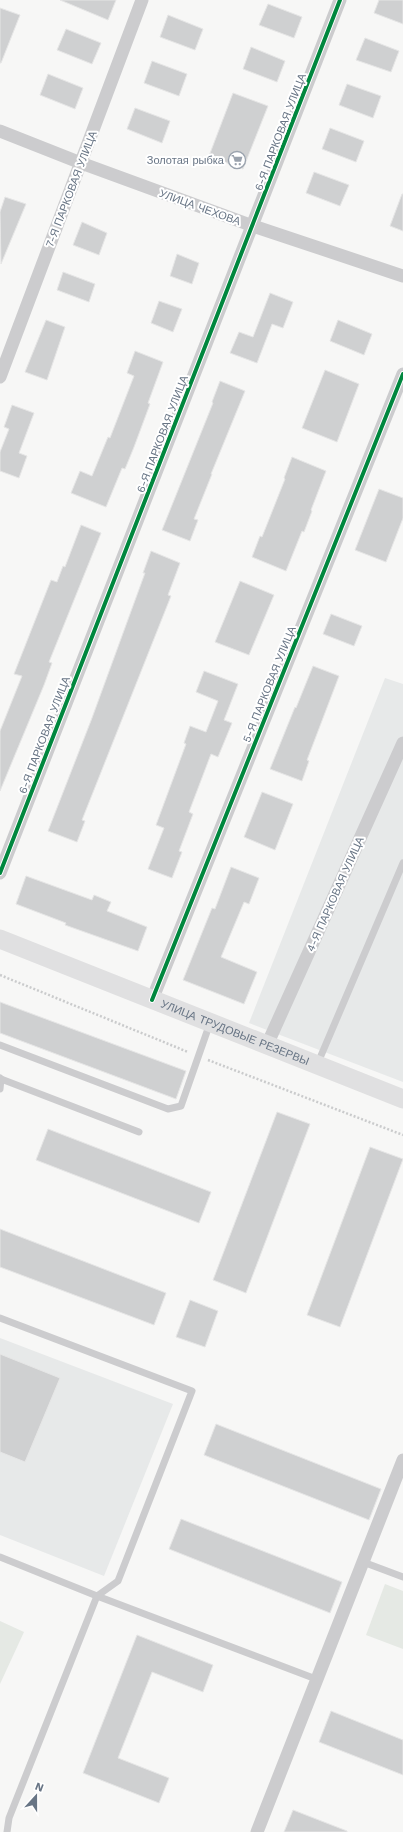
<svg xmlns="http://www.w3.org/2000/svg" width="403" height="1832" viewBox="0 0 403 1832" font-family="'Work Sans',sans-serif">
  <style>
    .built { fill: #e7e9e9 }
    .green { fill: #e5e9e4 }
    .building { fill: #cfd0d1; stroke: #e6e6e6 }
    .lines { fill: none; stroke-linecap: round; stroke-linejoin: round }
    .path { stroke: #cacbcc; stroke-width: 2.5; stroke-dasharray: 2 2; stroke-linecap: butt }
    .service { stroke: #ccccce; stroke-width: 7 }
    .minor { stroke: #ccccce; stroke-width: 13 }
    .secondary { stroke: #e0e0e1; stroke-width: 19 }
    .cycleway-casing { stroke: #fff; stroke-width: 6 }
    .cycleway { stroke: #00873e; stroke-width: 4 }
    .labels { text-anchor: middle; stroke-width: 4; stroke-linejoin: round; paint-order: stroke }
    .street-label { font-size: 11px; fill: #687585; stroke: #fff }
    .poi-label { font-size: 11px; fill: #687585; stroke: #fff; text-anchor: end }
  </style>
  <rect width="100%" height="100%" fill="#f7f7f6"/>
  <g class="built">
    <polygon points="385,678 403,684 403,1082 249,1023"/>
    <polygon points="0,1338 173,1404 104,1576 0,1535"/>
  </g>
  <g class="green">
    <polygon points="385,1584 403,1591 403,1649 366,1635"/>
    <polygon points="0,1621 24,1632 0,1684"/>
  </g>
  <g class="building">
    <polygon points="60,0 116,0 108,20"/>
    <polygon points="379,0 403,0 403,24 374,13"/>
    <polygon points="268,4 302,17 294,38 259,25"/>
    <polygon points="0,8 20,15 1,63 0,63"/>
    <polygon points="168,15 203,29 195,50 160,37"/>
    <polygon points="66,29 101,43 92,64 57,50"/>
    <polygon points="365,38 399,51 391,72 356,60"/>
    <polygon points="251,47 285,61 277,82 243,69"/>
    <polygon points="152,61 187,74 179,96 144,83"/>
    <polygon points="48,74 83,88 75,109 40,95"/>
    <polygon points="347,84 381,96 373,118 339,105"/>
    <polygon points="233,93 268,106 243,169 209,156"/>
    <polygon points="135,108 170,121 162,143 127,129"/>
    <polygon points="330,128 364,141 356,162 322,149"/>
    <polygon points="314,172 349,185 340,206 306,193"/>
    <polygon points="402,194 403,194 403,231 390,226"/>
    <polygon points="5,197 26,204 1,264 0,212"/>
    <polygon points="82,222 107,233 99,255 73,245"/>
    <polygon points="177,254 199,263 192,284 170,276"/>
    <polygon points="63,272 95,284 89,302 57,290"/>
    <polygon points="270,293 293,302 283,328 272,324 257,363 230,353 239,332 253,337"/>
    <polygon points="159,301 182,309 173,332 151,323"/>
    <polygon points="46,320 65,327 47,380 25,372"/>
    <polygon points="338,320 372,334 364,355 330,341"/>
    <polygon points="135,351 163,362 148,403 150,404 134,447 125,469 122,468 106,507 71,493 80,471 92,476 108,437 110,438 134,376 127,373"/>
    <polygon points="325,370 359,384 337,442 302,428"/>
    <polygon points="220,381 245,391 211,474 212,474 194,519 198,520 190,541 162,530 213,403 212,402"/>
    <polygon points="12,405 34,413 19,453 27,456 19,478 0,471 0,452 9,429 4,427"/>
    <polygon points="292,457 326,471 311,510 312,511 304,532 302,531 286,571 252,557 260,536 262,537 285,479 284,478"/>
    <polygon points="379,489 403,498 403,518 386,562 355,550"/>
    <polygon points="81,525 101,533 49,662 52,663 44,685 0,791 0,731 22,676 14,674 51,580 57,582 63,566 65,567"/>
    <polygon points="151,551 180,563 168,595 171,596 82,820 85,821 77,842 48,831 92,718 145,573 143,573"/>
    <polygon points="240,581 274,595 249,655 215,642"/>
    <polygon points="331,614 362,626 354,646 323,634"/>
    <polygon points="313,666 339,676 307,760 309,761 302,781 270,769 295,707 296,708"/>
    <polygon points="204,671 238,684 224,720 232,723 218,757 211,754 189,812 193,814 179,851 182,852 172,878 148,869 164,828 156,825 186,744 184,743 190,726 206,732 218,701 196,692"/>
    <polygon points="262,792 293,804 275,850 244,837"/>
    <polygon points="231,867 259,878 249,904 244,902 221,957 257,972 244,1004 183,980 212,908 215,909"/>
    <polygon points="26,876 92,900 94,895 111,902 107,911 147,927 138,951 65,925 66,923 16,904"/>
    <polygon points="0,1002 186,1071 176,1099 0,1033"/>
    <polygon points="277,1112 310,1124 246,1293 213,1280"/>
    <polygon points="48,1129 211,1192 199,1223 36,1160"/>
    <polygon points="370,1147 403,1159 340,1327 307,1315"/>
    <polygon points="0,1229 166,1293 154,1325 0,1267"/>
    <polygon points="190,1300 218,1311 205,1347 176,1337"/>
    <polygon points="0,1354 60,1378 25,1462 0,1452"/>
    <polygon points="216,1424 381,1489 369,1520 204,1455"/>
    <polygon points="181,1519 342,1582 330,1613 169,1549"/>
    <polygon points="137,1635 213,1665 203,1692 152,1672 118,1758 169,1778 159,1803 83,1773"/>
    <polygon points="331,1711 403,1740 403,1775 319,1742"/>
    <polygon points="293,1810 347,1831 347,1832 284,1832"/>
  </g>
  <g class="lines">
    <g class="path">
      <polyline points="0,975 188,1052"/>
      <polyline points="208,1060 403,1135"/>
    </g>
    <g class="service">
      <polyline points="0,1045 168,1109 181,1106 210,1023"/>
      <polyline points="317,1065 403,863"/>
      <polyline points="0,1078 1,1079 0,1089"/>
      <polyline points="1,1079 139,1132"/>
      <polyline points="0,1318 192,1391 118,1581 97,1596 9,1818 7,1832"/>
      <polyline points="0,1557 97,1596 316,1679"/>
      <polyline points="363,1562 403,1577"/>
    </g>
    <g class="minor">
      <polyline points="0,131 81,163 253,226 403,276"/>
      <polyline points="0,377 142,0"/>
      <polyline points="0,873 340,0"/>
      <polyline points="152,1000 403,374"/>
      <polyline points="267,1045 403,743"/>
      <polyline points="257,1832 403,1460"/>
    </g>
    <path class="secondary" id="s1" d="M 0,939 L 403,1099"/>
    <g class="cycleway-casing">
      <g id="cycleway">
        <polyline points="0,873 340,0"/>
        <polyline points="152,1000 403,374"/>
      </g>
    </g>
    <use href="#cycleway" class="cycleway"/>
  </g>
  <defs>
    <g id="supermarket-ring" transform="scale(0.9)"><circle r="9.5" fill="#fff" stroke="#9aa2ad" stroke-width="1.5"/><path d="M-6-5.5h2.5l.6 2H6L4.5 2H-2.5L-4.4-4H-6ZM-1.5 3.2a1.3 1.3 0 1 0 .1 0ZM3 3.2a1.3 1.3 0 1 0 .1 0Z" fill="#9aa2ad"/></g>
  </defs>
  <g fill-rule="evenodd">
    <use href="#supermarket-ring" x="237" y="160"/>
  </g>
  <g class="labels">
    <g class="street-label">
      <text transform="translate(280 132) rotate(-69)" y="4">6-Я ПАРКОВАЯ УЛИЦА</text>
      <text transform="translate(71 189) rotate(-69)" y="4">7-Я ПАРКОВАЯ УЛИЦА</text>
      <text transform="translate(200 207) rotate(20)" y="4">УЛИЦА ЧЕХОВА</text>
      <text transform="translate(162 434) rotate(-69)" y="4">6-Я ПАРКОВАЯ УЛИЦА</text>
      <text transform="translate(269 684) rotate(-68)" y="4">5-Я ПАРКОВАЯ УЛИЦА</text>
      <text transform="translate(44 735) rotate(-69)" y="4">6-Я ПАРКОВАЯ УЛИЦА</text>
      <text transform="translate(335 894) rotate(-66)" y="4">4-Я ПАРКОВАЯ УЛИЦА</text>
      <text dy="4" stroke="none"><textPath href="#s1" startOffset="253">УЛИЦА ТРУДОВЫЕ РЕЗЕРВЫ</textPath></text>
    </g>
    <g class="poi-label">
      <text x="224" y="164">Золотая рыбка</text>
    </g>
  </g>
  <g transform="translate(36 1796) rotate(21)" stroke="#ffffff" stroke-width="3" paint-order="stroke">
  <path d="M0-3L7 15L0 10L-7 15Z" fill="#687585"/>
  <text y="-6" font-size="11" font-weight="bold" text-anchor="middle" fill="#687585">N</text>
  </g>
</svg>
